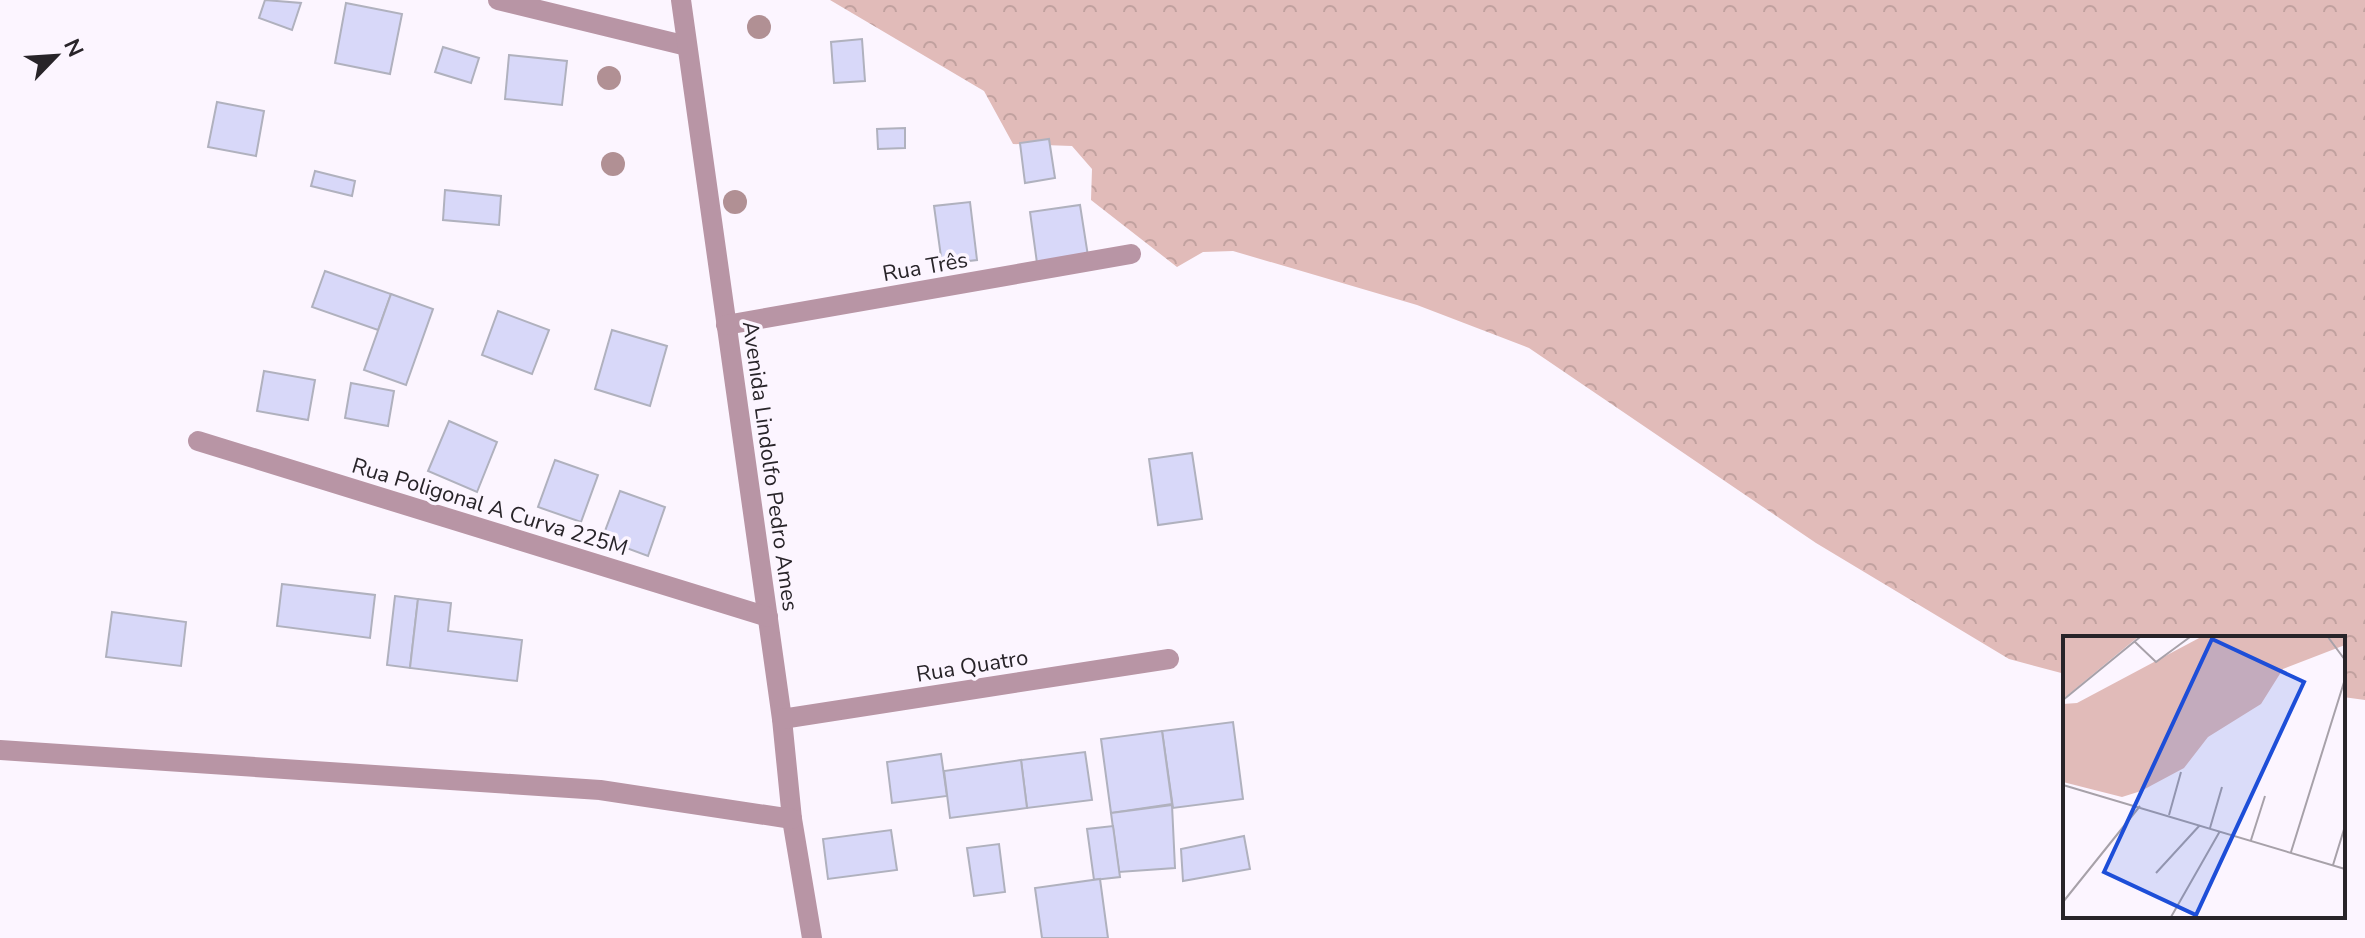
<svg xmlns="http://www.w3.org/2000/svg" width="2365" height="938" viewBox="0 0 2365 938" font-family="'Nunito Sans',sans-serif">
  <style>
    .forest { fill: url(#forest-crowns) }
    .building { fill: #d8d8f9; stroke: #b0b1be; stroke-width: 2 }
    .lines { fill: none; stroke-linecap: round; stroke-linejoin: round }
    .street { stroke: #b895a5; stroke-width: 20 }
    .tree { fill: #b19094 }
    .labels { text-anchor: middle; stroke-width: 7; stroke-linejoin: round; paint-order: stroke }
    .street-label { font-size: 22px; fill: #282429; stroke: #fcf5ff }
    .inset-road { fill: none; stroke: #a7a1a9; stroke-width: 2 }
    .view { fill: #1d4ed8; fill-opacity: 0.15; stroke: #1d4ed8; stroke-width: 4 }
    .inset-edge { fill: none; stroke: #282429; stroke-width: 4 }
  </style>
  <defs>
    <pattern id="forest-crowns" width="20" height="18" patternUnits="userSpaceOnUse" patternTransform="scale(2)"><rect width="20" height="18" fill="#e1bbb9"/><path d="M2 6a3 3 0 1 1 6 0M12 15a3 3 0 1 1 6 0" fill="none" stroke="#c1a19f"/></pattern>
  </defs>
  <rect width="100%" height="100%" fill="#fcf5ff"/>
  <polygon class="forest" points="830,0 2365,0 2365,700 2343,697 2343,638 2065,638 2065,674 2009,659 1816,543 1529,348 1417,305 1233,251 1203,252 1177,267 1091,200 1092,169 1072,146 1013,144 984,91"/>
  <g class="building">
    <polygon points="265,0 301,3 292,30 259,18"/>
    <polygon points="346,3 402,14 390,74 335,63"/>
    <polygon points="862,39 865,81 834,83 831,42"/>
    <polygon points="443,47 479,58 471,83 435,72"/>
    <polygon points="509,55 567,61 562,105 505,99"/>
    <polygon points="217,102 264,111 256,156 208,147"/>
    <polygon points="905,128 905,148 878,149 877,129"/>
    <polygon points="1049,139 1055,178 1025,183 1020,143"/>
    <polygon points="315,171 355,181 352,196 311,186"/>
    <polygon points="445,190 501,196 499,225 443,220"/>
    <polygon points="970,202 977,260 942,264 934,206"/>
    <polygon points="1080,205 1088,256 1037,263 1030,212"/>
    <polygon points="325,271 391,294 378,330 312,307"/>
    <polygon points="391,294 433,309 406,385 364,370"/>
    <polygon points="498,311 549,330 532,374 482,355"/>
    <polygon points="612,330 667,346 650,406 595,389"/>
    <polygon points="264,371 315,380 308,420 257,411"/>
    <polygon points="351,383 394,391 388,426 345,418"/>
    <polygon points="449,421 497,442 477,492 428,471"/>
    <polygon points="1192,453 1202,519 1158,525 1149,459"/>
    <polygon points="555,460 598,475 581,522 538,507"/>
    <polygon points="620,491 665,507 648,556 602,539"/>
    <polygon points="282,584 375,595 370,638 277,626"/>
    <polygon points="395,596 418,599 410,668 387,665"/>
    <polygon points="418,599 451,603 448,631 522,640 517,681 410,668"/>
    <polygon points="112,612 186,622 181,666 106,657"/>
    <polygon points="1233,722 1243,799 1173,808 1162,731"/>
    <polygon points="1162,731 1172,804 1111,813 1101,739"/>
    <polygon points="1085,752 1092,800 1027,808 1021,760"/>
    <polygon points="941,754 947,796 892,803 887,762"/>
    <polygon points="1021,760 1027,808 950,818 944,771"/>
    <polygon points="1172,805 1175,868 1119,872 1111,813"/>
    <polygon points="1113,826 1120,877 1094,880 1087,829"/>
    <polygon points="891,830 897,870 828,879 823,839"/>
    <polygon points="1244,836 1250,869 1183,881 1181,849"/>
    <polygon points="999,844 1005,892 974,896 967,848"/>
    <polygon points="1100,879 1108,938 1042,938 1035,888"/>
  </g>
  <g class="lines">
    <g class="street">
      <polyline points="498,0 687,46"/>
      <polyline points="681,0 782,719 792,819 812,938"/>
      <polyline points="726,325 1131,254"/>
      <polyline points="198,441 768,617"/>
      <polyline points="782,719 1169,659"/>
      <polyline points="0,750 600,790 792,819"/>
    </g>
  </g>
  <g class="tree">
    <circle cx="759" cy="27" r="12"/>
    <circle cx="609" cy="78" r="12"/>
    <circle cx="613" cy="164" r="12"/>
    <circle cx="735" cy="202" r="12"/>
  </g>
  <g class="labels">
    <g class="street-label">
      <text transform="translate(925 266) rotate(-10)" y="8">Rua Três</text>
      <text transform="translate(771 466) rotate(82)" y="8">Avenida Lindolfo Pedro Ames</text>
      <text transform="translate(490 506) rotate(17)" y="8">Rua Poligonal A Curva 225M</text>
      <text transform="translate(972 665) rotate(-9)" y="8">Rua Quatro</text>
    </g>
  </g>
  <g transform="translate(2063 636)">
    <rect width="282" height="282" fill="#fcf5ff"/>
    <path d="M 0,1 L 75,1 L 0,63 ZM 138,1 L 282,1 L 282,9 L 220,33 L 198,68 L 145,101 L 121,132 L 78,155 L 59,161 L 0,146 L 0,68 L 14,67 Z" fill="#e1bbb9"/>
    <path class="inset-road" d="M 265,1 L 282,24M 71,5 L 93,26 L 127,1M 0,64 L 77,1M 0,149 L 282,233M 106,179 L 118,136M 147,192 L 159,151M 188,204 L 202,160M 228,216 L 282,43M 270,229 L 282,190M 93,237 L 137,189M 0,266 L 77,170M 108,281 L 157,195"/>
    <path class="view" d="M 149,3 L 241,46 L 133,279 L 41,236 Z"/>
    <rect width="282" height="282" class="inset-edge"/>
  </g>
  <g transform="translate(56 56) rotate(65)" stroke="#fcf5ff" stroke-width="6" paint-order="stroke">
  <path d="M0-6L14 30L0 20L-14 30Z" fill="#282429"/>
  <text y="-12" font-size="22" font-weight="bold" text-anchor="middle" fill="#282429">N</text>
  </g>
</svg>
